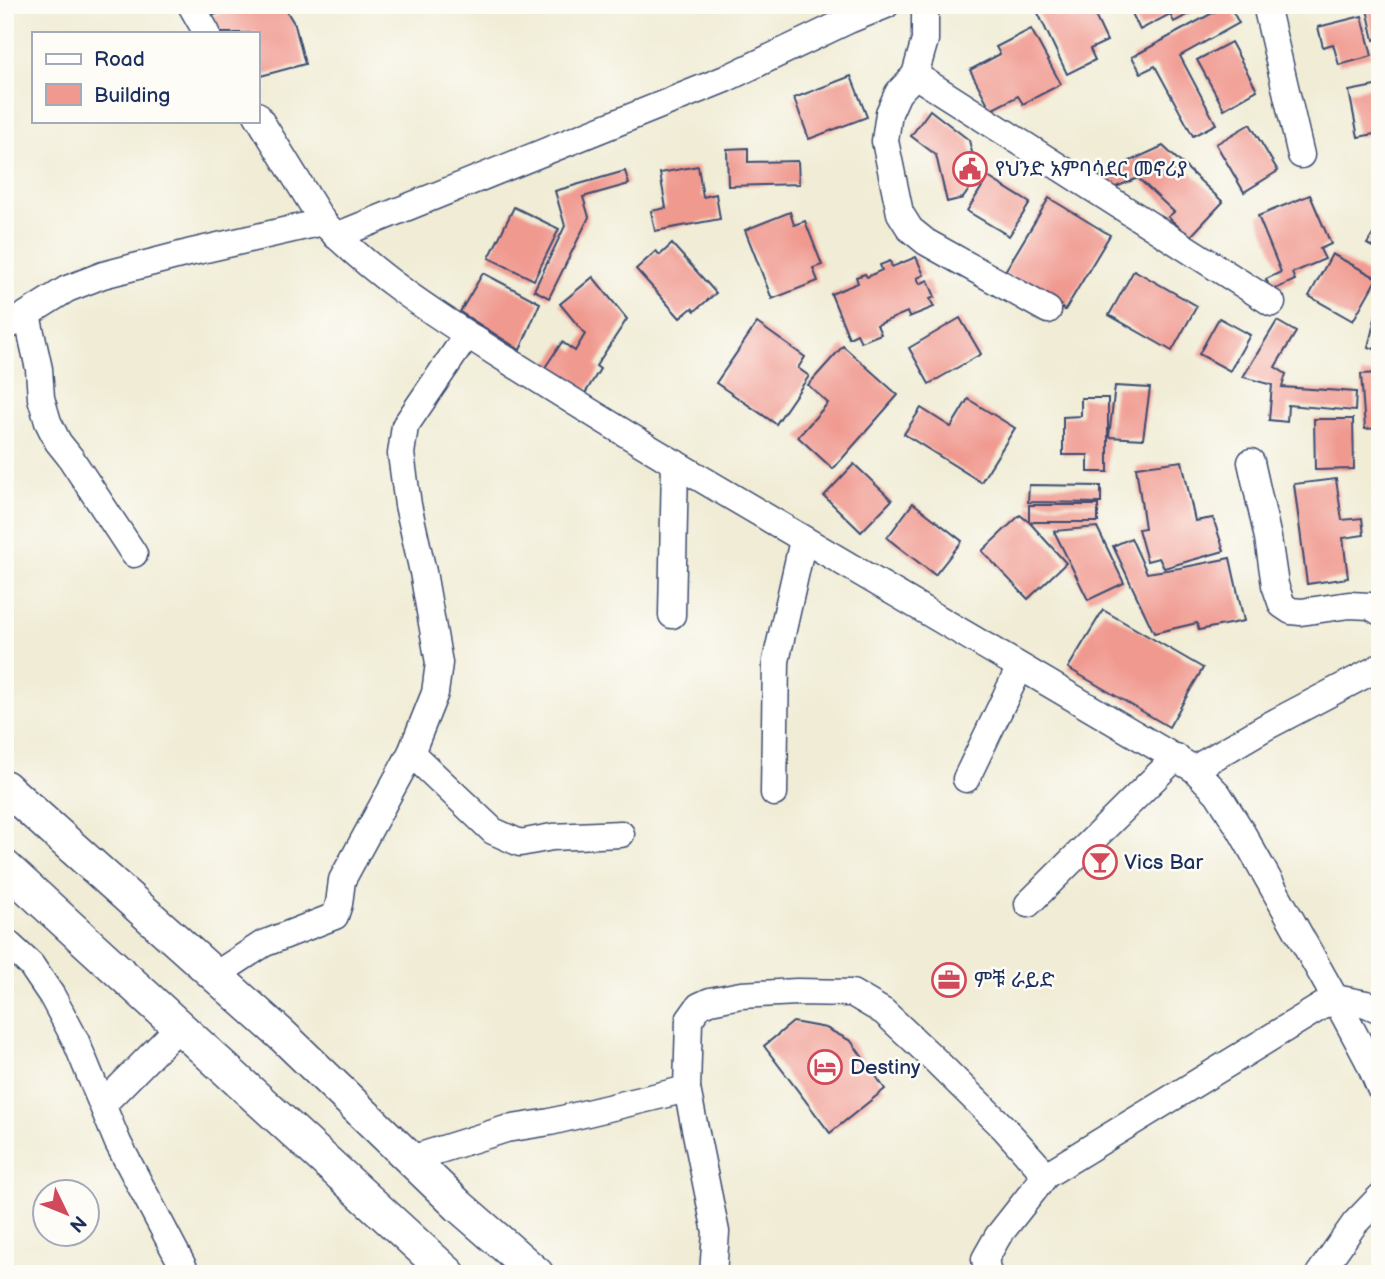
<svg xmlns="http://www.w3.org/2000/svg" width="1385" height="1279" viewBox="0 0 1385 1279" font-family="'Balsamiq Sans','Noto Sans Ethiopic',sans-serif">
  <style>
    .building { fill: #f0998f }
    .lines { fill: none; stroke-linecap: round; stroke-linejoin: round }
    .minor-casing { stroke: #3b4b70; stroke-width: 29 }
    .major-casing { stroke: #3b4b70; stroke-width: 36 }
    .minor { stroke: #fff; stroke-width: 26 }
    .major { stroke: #fff; stroke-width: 33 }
    .labels { text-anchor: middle; stroke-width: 5; stroke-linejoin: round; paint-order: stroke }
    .poi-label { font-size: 21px; fill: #1b2f5e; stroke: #fdfcf7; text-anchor: start }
  </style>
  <rect width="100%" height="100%" fill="#fdfcf7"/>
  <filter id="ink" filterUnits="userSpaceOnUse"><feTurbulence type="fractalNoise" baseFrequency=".0143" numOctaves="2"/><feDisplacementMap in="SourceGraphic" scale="14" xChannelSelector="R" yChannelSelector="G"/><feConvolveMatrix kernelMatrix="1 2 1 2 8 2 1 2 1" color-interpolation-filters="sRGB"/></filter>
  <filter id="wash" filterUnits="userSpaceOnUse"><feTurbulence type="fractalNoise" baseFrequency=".00686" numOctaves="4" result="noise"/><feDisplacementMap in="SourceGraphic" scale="28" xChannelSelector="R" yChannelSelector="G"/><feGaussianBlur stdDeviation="1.57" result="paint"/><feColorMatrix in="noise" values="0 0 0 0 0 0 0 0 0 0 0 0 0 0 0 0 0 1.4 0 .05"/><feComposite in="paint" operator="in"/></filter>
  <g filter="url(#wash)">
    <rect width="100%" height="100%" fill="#f0ecd5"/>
    <g id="blocks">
      <g class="building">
        <polygon points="242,5 283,5 295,25 305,64 257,77 257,33 218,33 208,17"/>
        <polygon points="1054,5 1090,5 1107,41 1090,49 1095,60 1067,74 1038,13"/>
        <polygon points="1128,5 1206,5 1174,22 1170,14 1140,30"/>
        <polygon points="1227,5 1229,5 1239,23 1180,56 1216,124 1193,136 1155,66 1141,73 1132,57"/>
        <polygon points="1366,5 1380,5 1380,38 1374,40"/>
        <polygon points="1362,16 1372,56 1339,65 1333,44 1323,47 1318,27"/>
        <polygon points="1031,29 1061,84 1023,104 1018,96 991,110 970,70 1000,54 996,47"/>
        <polygon points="1231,42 1257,90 1224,109 1197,60"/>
        <polygon points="851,76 867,117 809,139 794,98"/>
        <polygon points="1380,85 1380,133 1358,137 1349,91"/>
        <polygon points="930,110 969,140 978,177 963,198 947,202 936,155 911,136"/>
        <polygon points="1250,124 1278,171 1244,192 1216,144"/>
        <polygon points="1163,146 1223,202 1190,237 1168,217 1174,212 1138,178 1111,189 1097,176"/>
        <polygon points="748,148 748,162 798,161 799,184 728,186 727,149"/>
        <polygon points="698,166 703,197 716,194 720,219 655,231 651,211 666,208 660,173"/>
        <polygon points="625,171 629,184 583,197 589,217 549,298 534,290 565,226 555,191"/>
        <polygon points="988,177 1030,203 1009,236 967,211"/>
        <polygon points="1310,195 1331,244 1320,249 1325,259 1292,273 1295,280 1271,291 1266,279 1281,272 1258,216"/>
        <polygon points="1049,198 1110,235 1065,310 1004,273"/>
        <polygon points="514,207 559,229 534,280 489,258"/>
        <polygon points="790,212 794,225 805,221 822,265 813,268 818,281 772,299 745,230"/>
        <polygon points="1380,223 1380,251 1367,244"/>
        <polygon points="672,244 716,293 695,311 692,308 680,318 636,269 656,251 660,255"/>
        <polygon points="1332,254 1377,278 1353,321 1309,296"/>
        <polygon points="916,257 924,275 917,278 920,284 928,280 935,297 930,299 934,307 909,317 907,312 877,325 881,334 861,342 857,334 849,338 831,294 858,283 856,277 865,274 867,277 882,270 880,265 890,261 892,267"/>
        <polygon points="1134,270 1197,306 1172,351 1109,315"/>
        <polygon points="483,273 540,303 520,350 460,312"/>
        <polygon points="593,277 627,319 596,366 600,369 584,395 544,369 562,342 575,351 585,334 560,304"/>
        <polygon points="1379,303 1380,303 1380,350 1368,347"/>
        <polygon points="960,318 981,354 929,384 909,348"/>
        <polygon points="1219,318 1250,335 1230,371 1199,354"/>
        <polygon points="1277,321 1296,332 1275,367 1286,374 1282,387 1356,392 1355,411 1288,405 1287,422 1269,420 1272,385 1243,377"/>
        <polygon points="757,323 805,357 798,368 809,376 776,424 716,383"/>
        <polygon points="843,346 898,395 833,469 798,437 828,403 808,385"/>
        <polygon points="1380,373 1380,428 1365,429 1361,374"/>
        <polygon points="1115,386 1150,388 1143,439 1109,437"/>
        <polygon points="1081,398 1108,398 1108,472 1088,472 1088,455 1063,455 1063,417 1081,416"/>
        <polygon points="968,399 1015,428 981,482 904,434 921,408 951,427"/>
        <polygon points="1314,419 1353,419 1354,469 1315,470"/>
        <polygon points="1182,461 1195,521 1213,518 1224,551 1164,568 1159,558 1147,561 1138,529 1145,528 1136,467"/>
        <polygon points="854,464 892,500 861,532 824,496"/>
        <polygon points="1336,479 1342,520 1362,518 1364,535 1343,538 1348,578 1307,584 1294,484"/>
        <polygon points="1029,485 1101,486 1101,503 1028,502"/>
        <polygon points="913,503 962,541 935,575 887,538"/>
        <polygon points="1029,505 1098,505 1098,522 1029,522 1066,563 1028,599 982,551 1020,515 1029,522"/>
        <polygon points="1097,527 1124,583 1088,600 1054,531"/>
        <polygon points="1131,538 1147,573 1180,568 1230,558 1244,621 1199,630 1197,623 1154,633 1113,546"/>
        <polygon points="1103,610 1203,668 1169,727 1068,668"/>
        <polygon points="793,1022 826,1028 851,1041 885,1089 830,1133 764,1046"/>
      </g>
    </g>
  </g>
  <g filter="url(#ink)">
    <use href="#blocks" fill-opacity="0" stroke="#3b4b70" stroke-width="2"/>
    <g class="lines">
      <g class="minor-casing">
        <g id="minor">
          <polyline points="191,5 207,33"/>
          <polyline points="925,5 925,40 915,75 898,93 889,113 885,141 900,213 910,229 926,242 1048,310"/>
          <polyline points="1266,5 1301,155"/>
          <polyline points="915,75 1272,303"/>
          <path d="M 257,115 L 323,222 C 375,277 441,318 504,358 C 558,392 612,426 666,458 C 842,562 1019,664 1194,769 L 1218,794 L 1240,829 L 1335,998 L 1368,1060 L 1380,1088"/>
          <polyline points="336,236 725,79 849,20 886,5"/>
          <polyline points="27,315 39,369 41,398 48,422 58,442 70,457 134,554"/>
          <polyline points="5,328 67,289 103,275 188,253 323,222"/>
          <polyline points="1251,462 1268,538 1275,585 1282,605 1291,611 1301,612 1349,605 1370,606 1380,612"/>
          <polyline points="672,615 675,463"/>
          <polyline points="411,753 493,831 520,843 552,837 621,834"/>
          <polyline points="1194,769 1264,728 1380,667"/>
          <polyline points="966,779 1020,667"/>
          <polyline points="774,793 776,661 803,540"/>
          <polyline points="1028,904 1176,757"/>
          <polyline points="5,941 31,965 52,996 75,1039 118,1143 186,1272"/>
          <polyline points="214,976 263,944 335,916 339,904 342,880 411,753 435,693 439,663 423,572 408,505 401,454 405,426 467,335"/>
          <polyline points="103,1104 180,1026"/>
          <polyline points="411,1159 506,1129 550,1122 687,1089"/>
          <polyline points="713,1274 716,1232 687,1089 689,1020 699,1006 710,1001 741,995 797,992 852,993 884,1012 932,1057 1005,1129 1046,1175"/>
          <polyline points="988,1274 985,1259 998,1236 1046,1175 1335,998 1366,1004 1380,1010"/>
          <polyline points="1319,1274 1355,1223 1380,1197"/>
        </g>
      </g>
      <g class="major-casing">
        <g id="major">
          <polyline points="5,787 284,1037 459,1206 537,1274"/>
          <polyline points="5,867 449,1274"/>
        </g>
      </g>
      <use href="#minor" class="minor"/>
      <use href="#major" class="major"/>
    </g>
  </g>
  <defs>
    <g id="civic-ring" transform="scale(1.75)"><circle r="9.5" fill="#fdfcf7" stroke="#d1495b" stroke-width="1.5"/><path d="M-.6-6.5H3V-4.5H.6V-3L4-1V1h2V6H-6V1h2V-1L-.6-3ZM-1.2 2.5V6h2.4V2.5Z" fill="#d1495b"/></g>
    <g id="bar-ring" transform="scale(1.75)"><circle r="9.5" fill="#fdfcf7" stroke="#d1495b" stroke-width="1.5"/><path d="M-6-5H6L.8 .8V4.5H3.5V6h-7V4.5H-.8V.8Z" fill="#d1495b"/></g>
    <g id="office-ring" transform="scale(1.75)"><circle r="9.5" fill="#fdfcf7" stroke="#d1495b" stroke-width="1.5"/><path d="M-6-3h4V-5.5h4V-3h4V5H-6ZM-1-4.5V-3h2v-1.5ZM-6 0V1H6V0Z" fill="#d1495b"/></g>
    <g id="hotel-ring" transform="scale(1.75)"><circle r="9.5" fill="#fdfcf7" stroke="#d1495b" stroke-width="1.5"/><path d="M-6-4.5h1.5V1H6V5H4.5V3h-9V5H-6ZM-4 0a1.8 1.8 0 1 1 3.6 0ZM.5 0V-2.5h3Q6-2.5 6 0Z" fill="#d1495b"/></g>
  </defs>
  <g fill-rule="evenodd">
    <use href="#civic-ring" x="970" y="169"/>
    <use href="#bar-ring" x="1100" y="862"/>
    <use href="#office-ring" x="949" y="980"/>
    <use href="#hotel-ring" x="825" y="1067"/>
  </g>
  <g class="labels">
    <g class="poi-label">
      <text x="995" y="176">የህንድ አምባሳደር መኖሪያ</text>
      <text x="1124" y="869">Vics Bar</text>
      <text x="974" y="987">ምቹ ራይድ</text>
      <text x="850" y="1074">Destiny</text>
    </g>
  </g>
  <rect width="1385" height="1279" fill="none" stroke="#fdfcf7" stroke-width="28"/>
  <rect x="32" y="32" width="228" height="91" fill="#fdfcf7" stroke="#a3aaba" stroke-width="2"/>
  <rect x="46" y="54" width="35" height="10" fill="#ffffff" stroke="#a3aaba" stroke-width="2"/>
  <text x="94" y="66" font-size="21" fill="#1b2f5e">Road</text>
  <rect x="46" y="84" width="35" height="21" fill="#f0998f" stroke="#a3aaba" stroke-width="2"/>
  <text x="94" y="102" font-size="21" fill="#1b2f5e">Building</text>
  <g transform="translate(66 1213) rotate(133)"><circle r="33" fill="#fdfcf7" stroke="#a3aaba" stroke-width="2"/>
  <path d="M0-5L12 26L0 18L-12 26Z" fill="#d1495b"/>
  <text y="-10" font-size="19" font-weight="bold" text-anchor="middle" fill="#1b2f5e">N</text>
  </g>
</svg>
